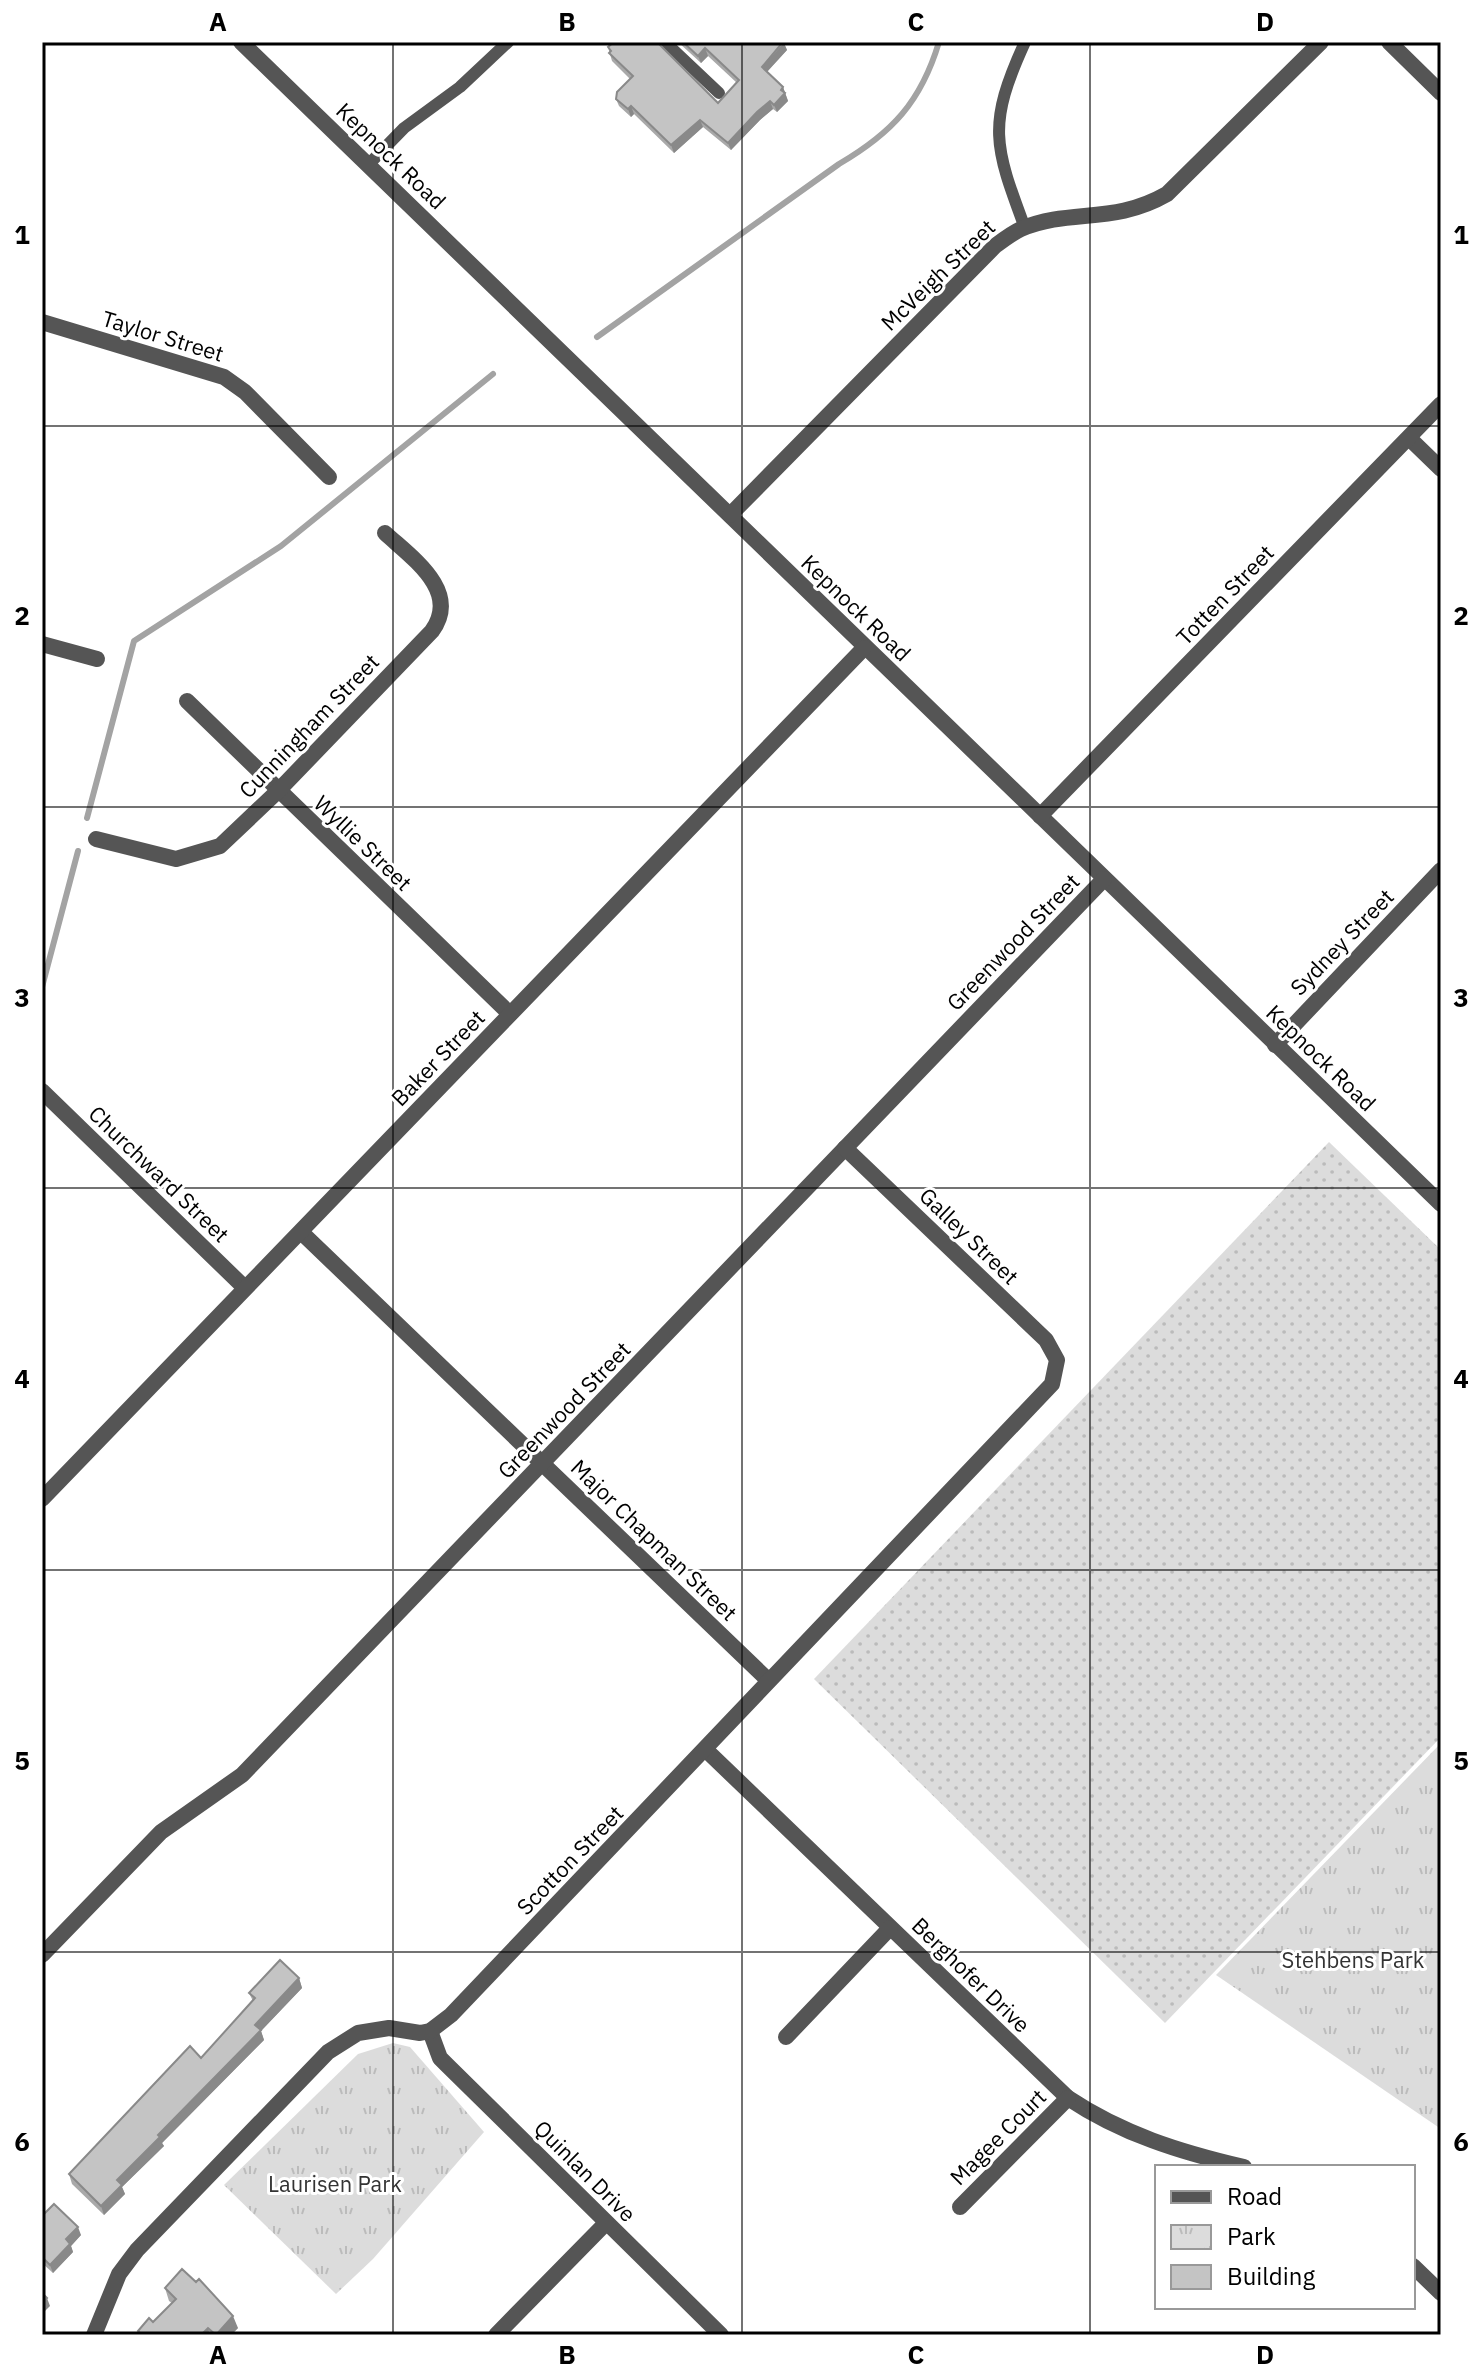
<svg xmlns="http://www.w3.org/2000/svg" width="1483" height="2377" viewBox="0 0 1483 2377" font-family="'IBM Plex Sans',sans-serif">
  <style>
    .grass { fill: url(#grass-dots) }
    .park { fill: url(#park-tufts) }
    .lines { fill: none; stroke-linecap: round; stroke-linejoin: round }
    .stream { stroke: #a3a3a3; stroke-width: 6 }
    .service { stroke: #555; stroke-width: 12 }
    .minor { stroke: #555; stroke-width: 16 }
    .wall { fill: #a9a9a9 }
    .shaded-wall { fill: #898989 }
    .building { fill: #c4c4c4; stroke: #898989; stroke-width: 2 }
    .grid { fill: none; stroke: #000; stroke-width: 2; stroke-opacity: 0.55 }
    .labels { text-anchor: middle; stroke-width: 6; stroke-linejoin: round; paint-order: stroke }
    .street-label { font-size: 22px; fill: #000; stroke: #fff }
    .park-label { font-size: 22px; fill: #333; stroke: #fff }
    .neatline { fill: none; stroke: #000; stroke-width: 3 }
    .grid-label { font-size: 26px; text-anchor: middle; font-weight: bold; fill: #000 }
  </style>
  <defs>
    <pattern id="grass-dots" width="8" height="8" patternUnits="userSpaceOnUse" patternTransform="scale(2)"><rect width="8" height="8" fill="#dcdcdc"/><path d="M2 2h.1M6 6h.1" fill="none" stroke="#bbb" stroke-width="1.8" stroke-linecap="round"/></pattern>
    <pattern id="park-tufts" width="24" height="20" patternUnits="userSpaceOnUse" patternTransform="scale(2)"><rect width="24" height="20" fill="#dcdcdc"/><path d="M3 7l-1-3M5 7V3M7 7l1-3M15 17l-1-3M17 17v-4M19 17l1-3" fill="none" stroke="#bbb"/></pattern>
  </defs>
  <rect width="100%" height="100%" fill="#fff"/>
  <polygon class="grass" points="1329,1142 1441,1250 1441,1737 1165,2023 814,1679"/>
  <g class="park">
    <polygon points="1441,1743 1441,2129 1216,1975"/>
    <polygon points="393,2043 410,2047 484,2132 373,2259 336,2294 224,2185 358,2054"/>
  </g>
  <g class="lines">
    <g class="stream">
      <path d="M 597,337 L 839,164 C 892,133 921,102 939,42"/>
      <polyline points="87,818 134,641 281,546 493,374"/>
      <polyline points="42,987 78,851"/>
    </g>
    <g class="service">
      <polyline points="665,42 719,93"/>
      <polyline points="368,165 404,128 460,87 508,42"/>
      <path d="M 1025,228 C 994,145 987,125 1025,42"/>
    </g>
    <g class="minor">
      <polyline points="241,42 1441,1204"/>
      <polyline points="1389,42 1441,93"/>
      <polyline points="42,322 224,377 245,392 329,477"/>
      <polyline points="1409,438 1441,469"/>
      <path d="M 730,515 L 995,246 C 1003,240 1012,233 1021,229 C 1071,208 1113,225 1167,194 L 1321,42"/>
      <polyline points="42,644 97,659"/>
      <polyline points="187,701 510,1014"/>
      <polyline points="1040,816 1441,404"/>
      <path d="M 96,839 L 176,859 L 220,846 L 278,791 L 432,631 C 461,591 412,558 385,533"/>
      <polyline points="1275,1045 1441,870"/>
      <polyline points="42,1091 245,1288"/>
      <polyline points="301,1232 768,1680"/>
      <polyline points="42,1499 864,648"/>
      <path d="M 706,1750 L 1068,2098 C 1122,2134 1180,2152 1244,2167"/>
      <polyline points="42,1955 161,1832 242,1775 1104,879"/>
      <polyline points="430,2031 440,2058 447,2065 721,2335"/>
      <polyline points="786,2037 890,1928"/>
      <polyline points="960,2207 1068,2098"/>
      <polyline points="1413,2266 1441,2293"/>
      <polyline points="94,2335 119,2274 137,2250 328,2052 358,2033 389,2028 420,2033 430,2031 451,2015 1052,1384 1057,1360 1046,1340 845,1148"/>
      <polyline points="496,2335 606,2223"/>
    </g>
  </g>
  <g class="wall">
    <polygon points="678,42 783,42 787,50 767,72 783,87 788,101 777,112 773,109 760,120 731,150 703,127 674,153 634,114 631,117 619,106 616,99 630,79 612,61 608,47 659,43 718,103 737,83 708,56 701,63"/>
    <polygon points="299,1978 302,1988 261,2031 264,2040 162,2143 164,2146 122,2187 125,2194 104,2215 72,2184 69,2174 201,2058 253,2001 249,1993"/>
    <polygon points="42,2216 81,2235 71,2246 73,2252 53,2273 42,2263"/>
    <polygon points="165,2288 238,2328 231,2335 139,2335 138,2331 153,2322 172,2303 169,2301"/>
  </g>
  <g class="shaded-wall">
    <polygon points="784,43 787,50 764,75 762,67"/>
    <polygon points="705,48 708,56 701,63 698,56"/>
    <polygon points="783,87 788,101 777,112 774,105 781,90"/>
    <polygon points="770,101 773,109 760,120 731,150 728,143 757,112"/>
    <polygon points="631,106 634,114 631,117 628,109"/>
    <polygon points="700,120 703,127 674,153 671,145"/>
    <polygon points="299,1978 302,1988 261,2031 264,2040 162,2143 164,2146 122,2187 125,2194 104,2215 101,2206 117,2180 255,2025"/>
    <polygon points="78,2227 81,2235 71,2246 73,2252 53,2273 50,2265 66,2239"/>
    <polygon points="47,2298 50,2306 42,2314 42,2303"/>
    <polygon points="233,2316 238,2328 231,2335 216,2335"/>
    <polygon points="208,2328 210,2335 201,2335"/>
  </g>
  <g class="building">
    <polygon points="614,42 657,42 718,103 739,80 705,48 698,56 683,42 783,42 762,67 783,87 781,90 785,93 774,105 770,101 757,112 728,143 700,120 671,145 631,106 628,109 616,99 617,92 633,76 609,53 611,51 608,47"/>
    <polygon points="280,1960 299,1978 255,2025 261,2030 158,2135 160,2137 117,2180 122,2185 101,2206 69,2174 190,2046 201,2058 255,1998 249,1993"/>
    <polygon points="54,2204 78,2227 66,2239 70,2244 50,2265 42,2257 42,2216"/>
    <polygon points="182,2269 196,2282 199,2279 233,2316 216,2335 208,2328 201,2335 142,2335 138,2331 149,2318 153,2322 176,2299 165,2288"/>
    <polygon points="42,2293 47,2298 42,2303"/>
  </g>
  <path class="grid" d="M 393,42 L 393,2335M 742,42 L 742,2335M 1090,42 L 1090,2335M 42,426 L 1441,426M 42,807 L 1441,807M 42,1188 L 1441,1188M 42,1570 L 1441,1570M 42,1952 L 1441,1952"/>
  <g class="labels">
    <g class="street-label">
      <text transform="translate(391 156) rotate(44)" y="8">Kepnock Road</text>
      <text transform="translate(938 275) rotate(-44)" y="8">McVeigh Street</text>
      <text transform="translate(163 336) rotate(17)" y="8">Taylor Street</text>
      <text transform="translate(1225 595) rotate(-46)" y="8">Totten Street</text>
      <text transform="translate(856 608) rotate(44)" y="8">Kepnock Road</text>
      <text transform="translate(309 726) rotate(-46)" y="8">Cunningham Street</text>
      <text transform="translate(363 843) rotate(44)" y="8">Wyllie Street</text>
      <text transform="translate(1013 942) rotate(-46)" y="8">Greenwood Street</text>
      <text transform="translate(1342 942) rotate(-46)" y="8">Sydney Street</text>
      <text transform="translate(438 1058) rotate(-46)" y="8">Baker Street</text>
      <text transform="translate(1321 1058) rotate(44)" y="8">Kepnock Road</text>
      <text transform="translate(159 1174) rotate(44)" y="8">Churchward Street</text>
      <text transform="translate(969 1236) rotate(44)" y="8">Galley Street</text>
      <text transform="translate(564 1410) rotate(-46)" y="8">Greenwood Street</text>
      <text transform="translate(654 1540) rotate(44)" y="8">Major Chapman Street</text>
      <text transform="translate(570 1860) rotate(-46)" y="8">Scotton Street</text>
      <text transform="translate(971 1975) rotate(44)" y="8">Berghofer Drive</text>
      <text transform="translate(998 2137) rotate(-45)" y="8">Magee Court</text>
      <text transform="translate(585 2171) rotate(45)" y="8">Quinlan Drive</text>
    </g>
    <g class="park-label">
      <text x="1353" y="1968">Stehbens Park</text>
      <text x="335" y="2192">Laurisen Park</text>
    </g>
  </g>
  <rect width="1483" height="2377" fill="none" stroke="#ffffff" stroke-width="88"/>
  <rect x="1155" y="2165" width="260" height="144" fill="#ffffff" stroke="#999999" stroke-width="2"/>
  <rect x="1171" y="2191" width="40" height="12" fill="#555555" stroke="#999999" stroke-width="2"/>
  <text x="1227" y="2205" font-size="24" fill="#000000">Road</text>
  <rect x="1171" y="2225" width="40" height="24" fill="url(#park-tufts)" stroke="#999999" stroke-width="2"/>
  <text x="1227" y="2245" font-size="24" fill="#000000">Park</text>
  <rect x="1171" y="2265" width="40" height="24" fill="#c4c4c4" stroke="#999999" stroke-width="2"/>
  <text x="1227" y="2285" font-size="24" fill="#000000">Building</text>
  <rect x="44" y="44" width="1395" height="2289" class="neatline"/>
  <g class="grid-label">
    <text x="218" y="31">A</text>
    <text x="567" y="31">B</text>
    <text x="916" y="31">C</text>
    <text x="1265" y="31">D</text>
    <text x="22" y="244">1</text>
    <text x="1461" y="244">1</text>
    <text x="22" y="625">2</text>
    <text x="1461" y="625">2</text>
    <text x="22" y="1007">3</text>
    <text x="1461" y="1007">3</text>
    <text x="22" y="1388">4</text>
    <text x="1461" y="1388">4</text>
    <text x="22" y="1770">5</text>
    <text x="1461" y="1770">5</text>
    <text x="22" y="2151">6</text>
    <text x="1461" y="2151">6</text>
    <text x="218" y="2364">A</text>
    <text x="567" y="2364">B</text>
    <text x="916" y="2364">C</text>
    <text x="1265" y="2364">D</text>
  </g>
</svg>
